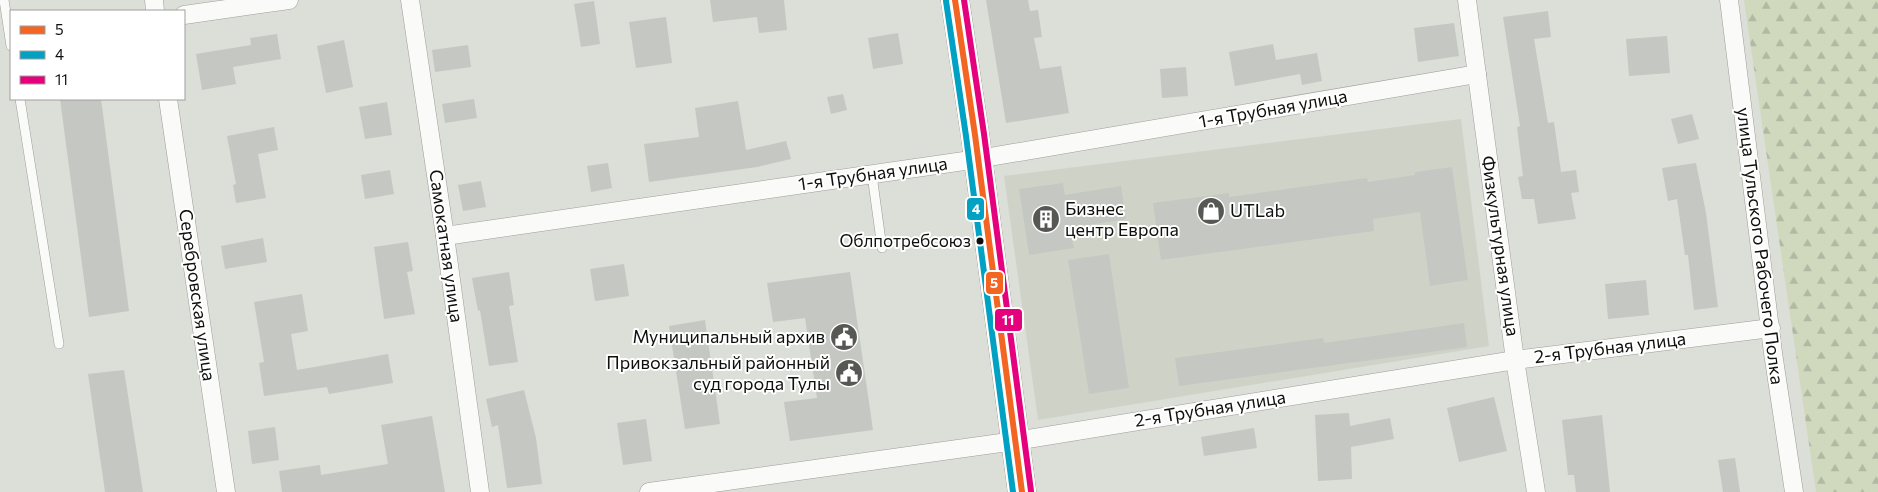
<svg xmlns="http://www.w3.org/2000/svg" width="1878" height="492" viewBox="0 0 1878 492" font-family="Commissioner,sans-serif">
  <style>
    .built { fill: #cfd3c7 }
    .forest { fill: url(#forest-firs) }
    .building { fill: #c5c7c2 }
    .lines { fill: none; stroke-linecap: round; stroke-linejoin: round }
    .service-casing { stroke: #9d9e9a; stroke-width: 10 }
    .minor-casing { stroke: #9d9e9a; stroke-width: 19 }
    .primary-casing { stroke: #9d9e9a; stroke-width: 29 }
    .service { stroke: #fafaf9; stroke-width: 9 }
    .minor { stroke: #fafaf9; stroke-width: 18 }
    .primary { stroke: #fafaf9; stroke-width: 28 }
    .bus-1-casing { stroke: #fff; stroke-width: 10 }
    .bus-2-casing { stroke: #fff; stroke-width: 10 }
    .bus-3-casing { stroke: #fff; stroke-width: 10 }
    .bus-1 { stroke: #f26522; stroke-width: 6 }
    .bus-2 { stroke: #01a1c4; stroke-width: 6 }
    .bus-3 { stroke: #e5007d; stroke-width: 6 }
    .bus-dot { fill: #0f100d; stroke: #fff; stroke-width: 2 }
    .labels { text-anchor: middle; stroke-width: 4; stroke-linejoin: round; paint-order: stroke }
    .bus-label { font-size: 17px; fill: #0f100d; stroke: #fff; text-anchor: end }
    .street-label { font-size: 18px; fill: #0f100d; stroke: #fff }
    .poi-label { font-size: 18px; fill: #0f100d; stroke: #fff; text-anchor: start }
    .line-badge { stroke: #fff; stroke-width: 2 }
    .badge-label { font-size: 14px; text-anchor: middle; font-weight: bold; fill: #fff }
  </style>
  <defs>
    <pattern id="forest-firs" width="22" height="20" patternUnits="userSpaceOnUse" patternTransform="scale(1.25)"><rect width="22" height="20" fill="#d0d9be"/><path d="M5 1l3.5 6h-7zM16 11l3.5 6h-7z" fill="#b1b9a2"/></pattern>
  </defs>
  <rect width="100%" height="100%" fill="#dcded8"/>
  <polygon class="built" points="1461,119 1489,346 1038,420 1004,176"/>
  <polygon class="forest" points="1744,0 1878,0 1878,492 1816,492"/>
  <g class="building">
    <polygon points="710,0 784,0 787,30 759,33 757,17 713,22"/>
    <polygon points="986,0 1028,0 1030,11 1038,10 1042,37 1034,38 1040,69 1061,66 1069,113 1006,123"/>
    <polygon points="594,1 600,44 581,47 574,4"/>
    <polygon points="1548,11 1551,37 1534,39 1548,123 1554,122 1561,172 1576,170 1579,192 1571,193 1576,219 1538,224 1534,199 1522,199 1518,177 1523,176 1517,127 1520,126 1503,17"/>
    <polygon points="666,17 672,63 636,68 629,22"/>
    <polygon points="1454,23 1459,56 1418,62 1414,28"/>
    <polygon points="898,33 903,64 873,69 868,38"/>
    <polygon points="277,34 281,59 233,67 236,84 202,90 196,54 251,45 250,38"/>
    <polygon points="1667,36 1670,73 1629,76 1626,39"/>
    <polygon points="344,40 353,87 326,93 317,46"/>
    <polygon points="1273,44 1276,60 1317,53 1322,81 1302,85 1300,74 1235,86 1229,52"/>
    <polygon points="468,45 471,67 435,72 432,50"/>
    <polygon points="1186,67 1188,96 1162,98 1160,69"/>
    <polygon points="843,94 847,110 831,114 827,97"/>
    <polygon points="60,99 101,99 129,311 89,317"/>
    <polygon points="474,99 477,118 445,123 442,104"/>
    <polygon points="738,101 746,150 786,141 791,159 757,167 649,182 644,144 699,137 695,108"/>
    <polygon points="387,102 392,135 365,139 359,107"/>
    <polygon points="1692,114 1699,139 1678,144 1671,119"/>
    <polygon points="274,127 278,150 258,154 266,198 236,203 233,185 236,184 227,136"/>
    <polygon points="608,163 612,188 591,192 587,166"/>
    <polygon points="1696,163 1706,213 1718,307 1694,310 1688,255 1685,255 1677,199 1668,201 1662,168"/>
    <polygon points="1452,167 1468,280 1430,286 1420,212 1373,219 1374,231 1161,260 1153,203 1229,193 1229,197 1367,178 1368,182 1415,175 1415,172"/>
    <polygon points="390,170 394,194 365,199 361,175"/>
    <polygon points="481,181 486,207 463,211 458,185"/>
    <polygon points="1063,183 1065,195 1121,186 1126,219 1070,228 1074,248 1029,255 1019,189"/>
    <polygon points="263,238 267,262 225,269 221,246"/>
    <polygon points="408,242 413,271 407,272 415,314 384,319 374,247"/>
    <polygon points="1109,254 1129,388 1089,394 1068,260"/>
    <polygon points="624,264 629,296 595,301 590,269"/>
    <polygon points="509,272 514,305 509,306 518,362 489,366 480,310 478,311 472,278"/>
    <polygon points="850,272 873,430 790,441 784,402 817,398 805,318 773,322 767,283"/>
    <polygon points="1646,280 1649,315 1608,319 1605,284"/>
    <polygon points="302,294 308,331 291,334 297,370 388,354 393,383 329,394 327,387 264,396 259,363 264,362 254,302"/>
    <polygon points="705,320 720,424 685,429 669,326"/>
    <polygon points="1464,323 1467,347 1179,386 1175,358 1323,338 1324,343"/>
    <polygon points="124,370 143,492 105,492 88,374"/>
    <polygon points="524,390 536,438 542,484 507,488 498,425 492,427 486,399"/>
    <polygon points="1494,397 1507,451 1459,462 1447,408"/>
    <polygon points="1349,413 1350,426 1390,418 1394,439 1351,447 1352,479 1318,481 1315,415"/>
    <polygon points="1602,415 1610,492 1576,492 1574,475 1568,475 1562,420"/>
    <polygon points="432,416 445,492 282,492 279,471 320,465 321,475 388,464 381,425"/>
    <polygon points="646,419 652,461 623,465 617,423"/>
    <polygon points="275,427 279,460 252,464 248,431"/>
    <polygon points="1254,428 1257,448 1204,456 1201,437"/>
    <polygon points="1735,458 1740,492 1723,492 1718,460"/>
  </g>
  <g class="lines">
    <g class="service-casing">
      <g id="service">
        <polyline points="4,0 11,46"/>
        <polyline points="20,99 59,344"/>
        <polyline points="872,175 882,248"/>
      </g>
    </g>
    <g class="minor-casing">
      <g id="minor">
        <polyline points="154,0 155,11"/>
        <polyline points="410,0 445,236 480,492"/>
        <polyline points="1467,0 1515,360 1536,492"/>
        <polyline points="1729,0 1773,353 1794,492"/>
        <polyline points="184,15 289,0"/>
        <polyline points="168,99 226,492"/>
        <polyline points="445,236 978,159 1477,74"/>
        <polyline points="649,492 1015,441 1515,360 1771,328"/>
      </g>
    </g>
    <g class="primary-casing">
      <polyline id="primary" points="955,0 975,135 1022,492"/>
    </g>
    <use href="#service" class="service"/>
    <use href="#minor" class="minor"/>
    <use href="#primary" class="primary"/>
    <g class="bus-1-casing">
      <polyline id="bus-1" points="955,0 975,135 1022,492"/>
    </g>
    <g class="bus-2-casing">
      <polyline id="bus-2" points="946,1 966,136 1013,492"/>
    </g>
    <g class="bus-3-casing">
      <polyline id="bus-3" points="964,0 984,134 1031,491"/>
    </g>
    <use href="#bus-1" class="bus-1"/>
    <use href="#bus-2" class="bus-2"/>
    <use href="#bus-3" class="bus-3"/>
  </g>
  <defs>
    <g id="shop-disc" transform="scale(1.4375)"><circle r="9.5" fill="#575854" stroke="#fff"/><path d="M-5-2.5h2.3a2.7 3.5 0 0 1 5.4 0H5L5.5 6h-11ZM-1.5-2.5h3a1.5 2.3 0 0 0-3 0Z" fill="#fff"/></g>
    <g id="building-disc" transform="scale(1.4375)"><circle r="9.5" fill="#575854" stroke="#fff"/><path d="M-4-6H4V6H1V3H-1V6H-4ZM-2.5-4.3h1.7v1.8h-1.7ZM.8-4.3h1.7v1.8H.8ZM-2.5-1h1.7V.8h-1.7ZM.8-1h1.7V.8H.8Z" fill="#fff"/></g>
    <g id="civic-disc" transform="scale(1.4375)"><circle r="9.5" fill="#575854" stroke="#fff"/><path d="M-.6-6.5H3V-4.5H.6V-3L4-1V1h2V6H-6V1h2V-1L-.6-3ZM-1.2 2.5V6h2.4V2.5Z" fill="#fff"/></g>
  </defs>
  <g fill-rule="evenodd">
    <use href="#shop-disc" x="1211" y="211"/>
    <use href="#building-disc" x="1046" y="219"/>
    <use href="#civic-disc" x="844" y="337"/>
    <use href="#civic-disc" x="849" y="373"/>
  </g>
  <circle class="bus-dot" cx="980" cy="241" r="4.5"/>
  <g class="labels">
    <g class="bus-label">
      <text x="971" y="247">Облпотребсоюз</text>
    </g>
    <g class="street-label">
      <text transform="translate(1273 109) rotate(-10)" y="6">1-я Трубная улица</text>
      <text transform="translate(873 174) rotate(-8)" y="6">1-я Трубная улица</text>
      <text transform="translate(446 246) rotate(82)" y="6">Самокатная улица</text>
      <text transform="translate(1500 246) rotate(82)" y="6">Физкультурная улица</text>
      <text transform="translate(1760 246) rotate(83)" y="6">улица Тульского Рабочего Полка</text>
      <text transform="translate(197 295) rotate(82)" y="6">Серебровская улица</text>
      <text transform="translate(1610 348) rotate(-7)" y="6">2-я Трубная улица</text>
      <text transform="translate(1210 409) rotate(-9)" y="6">2-я Трубная улица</text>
    </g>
    <g class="poi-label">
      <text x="1065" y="215">Бизнес<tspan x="1065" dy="21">центр Европа</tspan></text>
      <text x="1230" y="217">UTLab</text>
      <text x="825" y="343" text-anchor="end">Муниципальный архив</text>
      <text x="830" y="369" text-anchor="end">Привокзальный районный<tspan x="830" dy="21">суд города Тулы</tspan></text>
    </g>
  </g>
  <g class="line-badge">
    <rect x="966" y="197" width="19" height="24" rx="5" fill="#01a1c4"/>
    <rect x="985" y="271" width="19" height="24" rx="5" fill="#f26522"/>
    <rect x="994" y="308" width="29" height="24" rx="5" fill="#e5007d"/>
  </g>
  <g class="badge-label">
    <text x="976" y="214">4</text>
    <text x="994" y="288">5</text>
    <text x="1008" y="325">11</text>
  </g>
  <rect x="10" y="10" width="175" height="90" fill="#ffffff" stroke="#9f9f9e"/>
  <rect x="20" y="26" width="25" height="8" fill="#f26522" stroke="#9f9f9e"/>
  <text x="55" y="35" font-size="15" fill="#0f100d">5</text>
  <rect x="20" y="51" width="25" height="8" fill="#01a1c4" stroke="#9f9f9e"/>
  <text x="55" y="60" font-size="15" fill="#0f100d">4</text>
  <rect x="20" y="76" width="25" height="8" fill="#e5007d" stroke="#9f9f9e"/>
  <text x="55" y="85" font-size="15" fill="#0f100d">11</text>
</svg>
